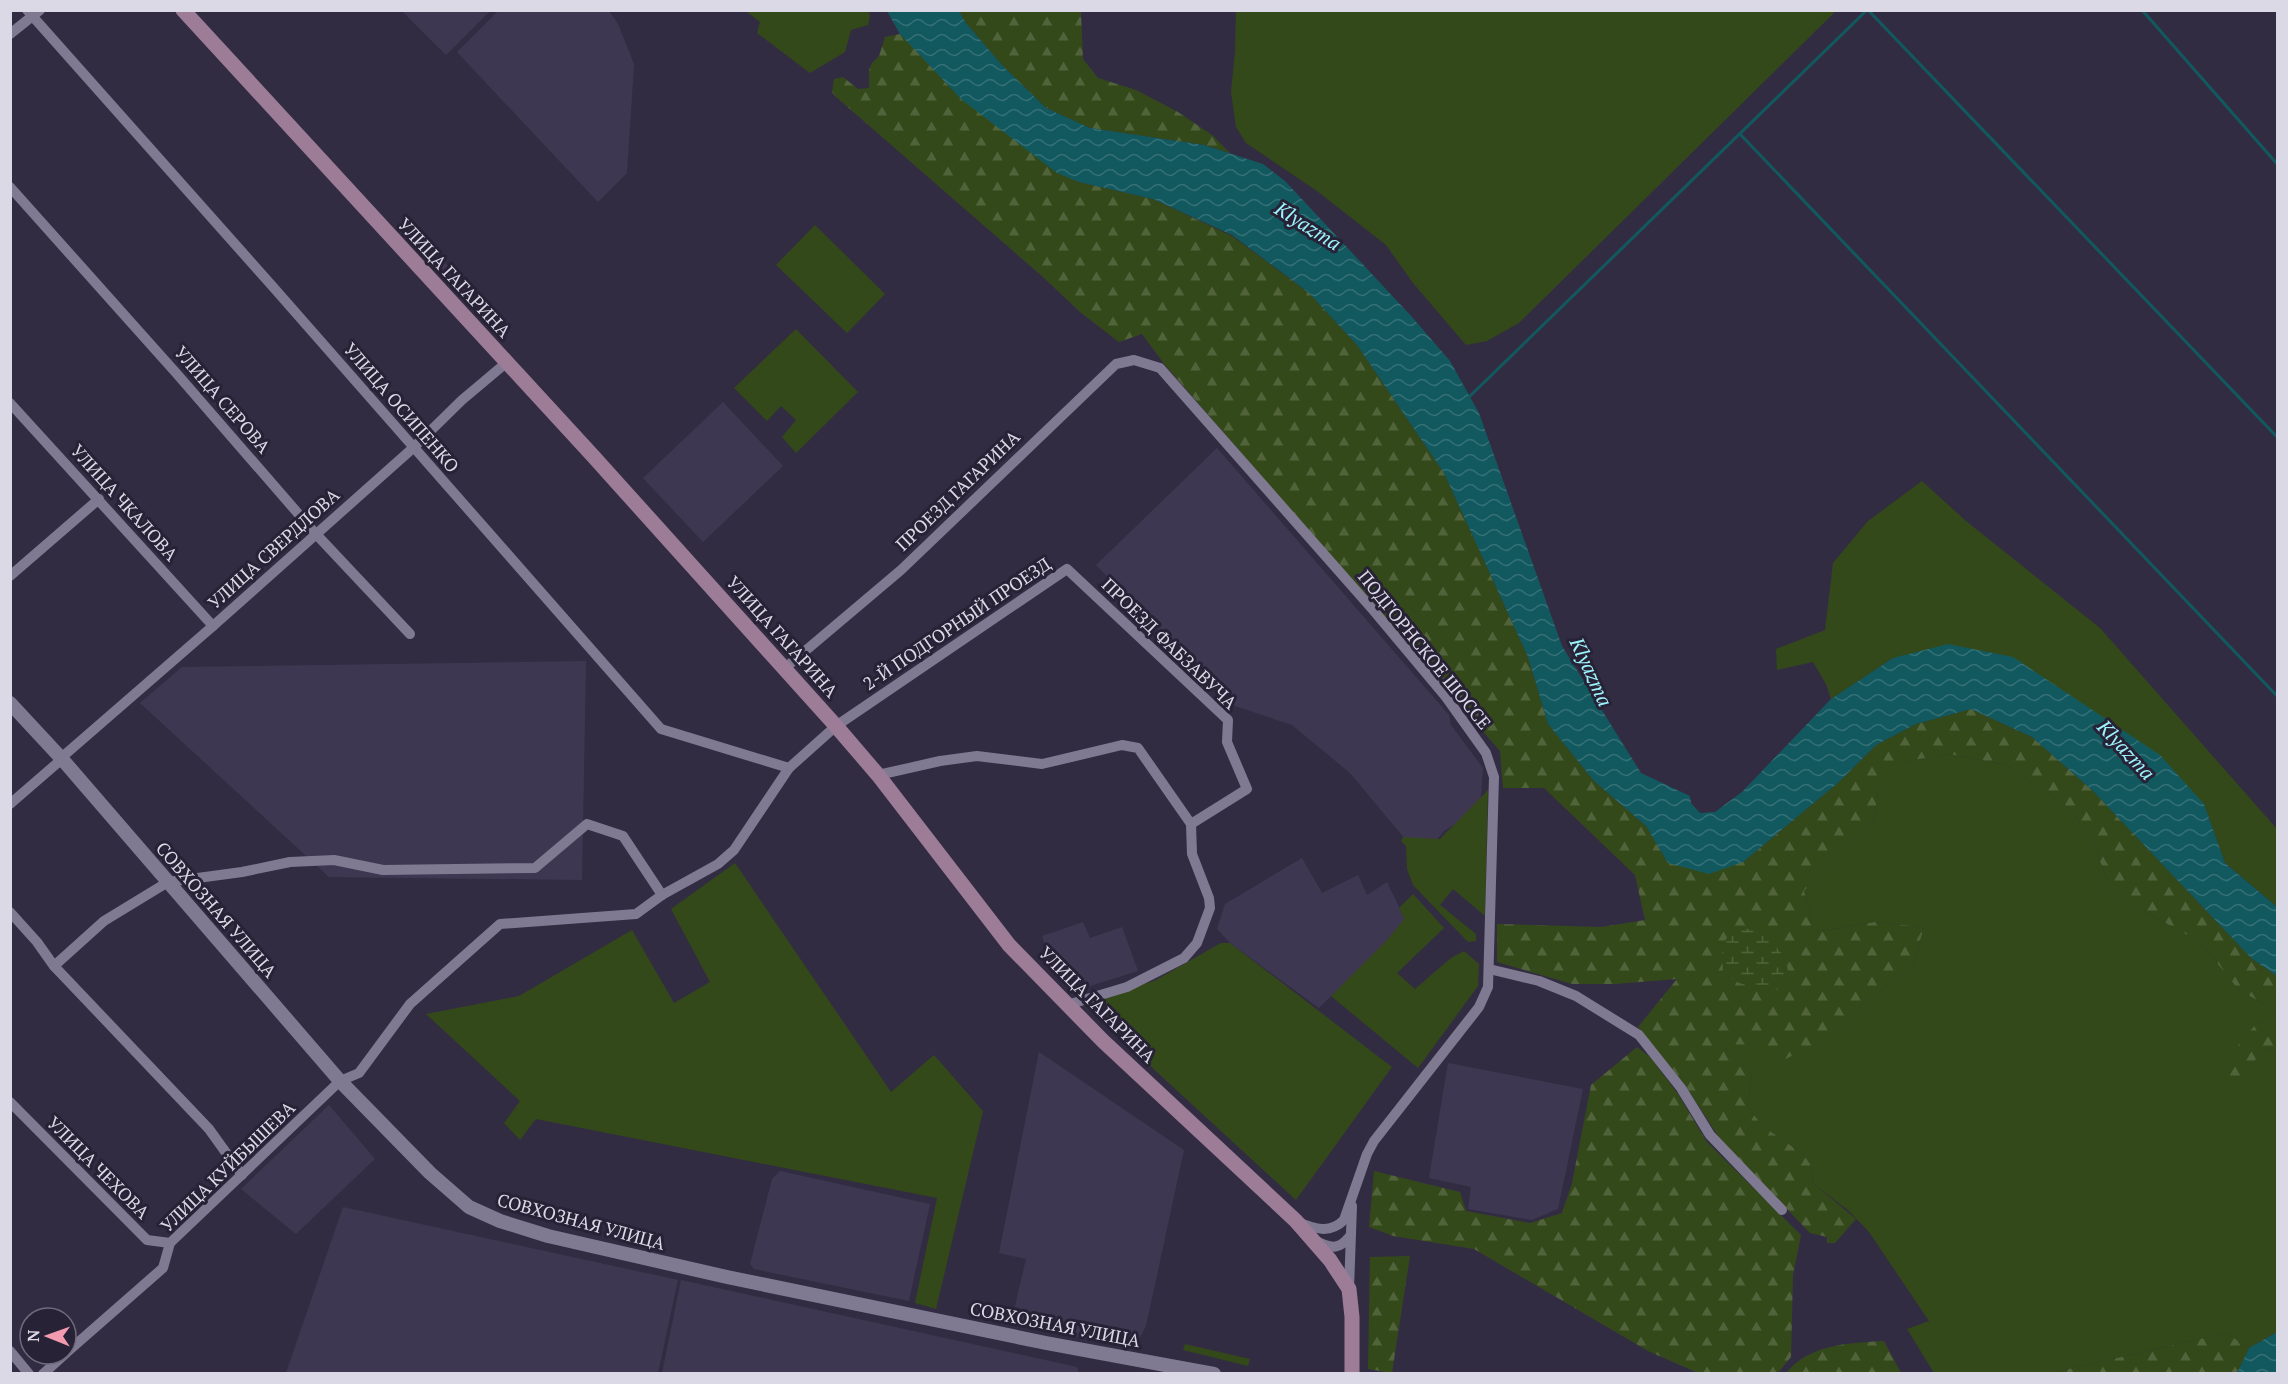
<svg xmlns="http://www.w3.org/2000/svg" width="2288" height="1384" viewBox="0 0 2288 1384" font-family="'PT Serif',serif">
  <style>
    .built { fill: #3e3752 }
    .green { fill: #344919 }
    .forest { fill: url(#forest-firs) }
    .wetland { fill: url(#wetland-marsh) }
    .water { fill: url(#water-waves) }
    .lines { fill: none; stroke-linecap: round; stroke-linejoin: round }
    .stream { stroke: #12595f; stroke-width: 3 }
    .minor { stroke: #7f7992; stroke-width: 10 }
    .tertiary { stroke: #7f7992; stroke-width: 14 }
    .secondary { stroke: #9c7c97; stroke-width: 15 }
    .labels { text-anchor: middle; stroke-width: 6; stroke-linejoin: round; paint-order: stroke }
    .street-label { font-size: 18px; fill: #dcd9e7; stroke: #282237 }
    .water-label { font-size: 20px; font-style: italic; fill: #9cf3fb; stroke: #282237 }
  </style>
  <defs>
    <pattern id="forest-firs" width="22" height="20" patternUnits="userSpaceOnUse" patternTransform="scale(1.5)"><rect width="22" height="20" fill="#344919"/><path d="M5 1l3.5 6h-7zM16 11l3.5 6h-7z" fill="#51633a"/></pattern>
    <pattern id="wetland-marsh" width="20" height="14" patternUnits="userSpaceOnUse" patternTransform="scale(1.5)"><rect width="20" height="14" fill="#344919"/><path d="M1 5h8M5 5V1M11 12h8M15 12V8" fill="none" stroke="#51633a"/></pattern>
    <pattern id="water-waves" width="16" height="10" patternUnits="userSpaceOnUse" patternTransform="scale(1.5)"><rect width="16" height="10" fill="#12595f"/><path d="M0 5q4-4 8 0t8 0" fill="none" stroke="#347076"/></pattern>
  </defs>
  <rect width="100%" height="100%" fill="#322c42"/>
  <g class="built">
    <polygon points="499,10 609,11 618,24 634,64 627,173 598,202 457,52"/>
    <polygon points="402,11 490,11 446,55"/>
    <polygon points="418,231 478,301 473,305 413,235"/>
    <polygon points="723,402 783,466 703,542 643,478"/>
    <polygon points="1217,448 1449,715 1451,725 1483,768 1480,809 1444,831 1421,858 1350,773 1292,725 1232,705 1096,565"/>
    <polygon points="586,661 582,880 329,877 140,703 182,667"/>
    <polygon points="1302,858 1322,893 1358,875 1367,895 1387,882 1405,919 1388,939 1319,1008 1230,943 1217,929 1225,904"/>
    <polygon points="1083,922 1090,938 1122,927 1138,971 1074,991 1050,960 1042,936"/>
    <polygon points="1039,1052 1184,1150 1146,1326 1139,1339 1123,1347 1011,1323 1026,1259 999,1253"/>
    <polygon points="1448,1063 1583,1089 1558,1209 1532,1220 1468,1209 1471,1187 1429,1178"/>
    <polygon points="329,1105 375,1159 296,1234 241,1189"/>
    <polygon points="780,1171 930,1204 909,1301 754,1269 750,1264 772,1179"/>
    <polygon points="343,1207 678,1280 658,1373 286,1373"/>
    <polygon points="681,1280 1077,1367 1079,1373 662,1373"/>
  </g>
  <g class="green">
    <polygon points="868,10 870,16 868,25 851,30 845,52 810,73 757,33 760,22 746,11"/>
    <polygon points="1236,11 1236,10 1836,11 1519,323 1487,341 1466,345 1413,283 1386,245 1317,191 1246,143 1236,127 1231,92 1235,51"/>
    <polygon points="815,225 885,294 847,333 776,265"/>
    <polygon points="796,329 858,392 796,453 782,437 796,420 781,406 767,421 734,388"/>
    <polygon points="1922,481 1966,521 2100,628 2277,829 2277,907 2225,863 2204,804 1893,658 1831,699 1826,684 1813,662 1777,670 1776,649 1825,630 1833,563 1868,521"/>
    <polygon points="1949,754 2007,765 2073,812 2094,846 2113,894 2200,942 2238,989 2277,1012 2277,1019 2257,1023 2229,1086 2265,1050 2277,1049 2277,1332 2249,1348 2226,1333 2051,1373 1934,1373 1907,1329 1929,1321 1869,1232 1849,1211 1814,1184 1810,1164 1803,1154 1764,1127 1747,1107 1752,1074 1719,1043 1758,1045 1837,1034 1858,1009 1913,965 1924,927 1875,922 1814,932 1804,891 1847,843 1874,821 1878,792 1900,762"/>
    <polygon points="1488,790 1485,916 1453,889 1440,905 1476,934 1476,941 1468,942 1413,885 1407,869 1406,846 1401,841 1403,837 1440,839"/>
    <polygon points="735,863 891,1092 934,1055 983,1111 936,1309 915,1303 937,1198 536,1119 520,1140 504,1123 520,1101 426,1014 519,996 632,930 674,1003 710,982 671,909"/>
    <polygon points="1413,894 1444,928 1397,973 1415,989 1451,958 1464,951 1479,964 1478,986 1418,1068 1331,996 1388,939 1404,919 1399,908"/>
    <polygon points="1221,943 1230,943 1392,1067 1296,1200 1084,1005 1156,980"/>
    <polygon points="1185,1344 1250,1359 1248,1366 1183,1350"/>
  </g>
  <g class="forest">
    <polygon points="959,11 1081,11 1083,59 1098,78 1136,90 1178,112 1212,135 1230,153 1204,145 1090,128 1046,108 1001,64 966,23"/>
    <polygon points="900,34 1079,182 1153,199 1232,236 1309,293 1357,345 1444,473 1528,657 1548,724 1594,781 1646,826 1668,863 1743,862 1839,782 1876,745 1916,724 1971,709 2032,737 2093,791 2251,958 2277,976 2277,1012 2238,989 2200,942 2113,894 2094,846 2073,812 2007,765 1949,754 1901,762 1878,792 1874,821 1847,843 1804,891 1814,932 1875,922 1924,927 1913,965 1858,1009 1837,1034 1777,1063 1758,1045 1720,1044 1752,1074 1747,1107 1764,1127 1803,1154 1810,1164 1814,1184 1856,1219 1835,1243 1827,1243 1827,1237 1810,1233 1720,1139 1685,1085 1638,1027 1677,979 1615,984 1572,984 1497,962 1497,924 1601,927 1645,920 1635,875 1544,788 1503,788 1500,751 1165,365 1142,334 1119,342 1080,312 1044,278 835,96 832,92 834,79 843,77 858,89 869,88 869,70 872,63 879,56 885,37"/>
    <polygon points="2277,1019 2277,1049 2265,1050 2229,1087 2213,1075 2257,1023"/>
    <polygon points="1637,1047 1650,1057 1678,1094 1707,1142 1801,1235 1793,1275 1791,1357 1778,1373 1698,1373 1648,1351 1474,1249 1393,1236 1369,1227 1374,1171 1460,1192 1466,1211 1530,1223 1562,1213 1572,1183 1591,1085"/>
    <polygon points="1410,1256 1392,1373 1368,1369 1370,1257"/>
    <polygon points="2226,1333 2249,1348 2237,1373 2051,1373"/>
    <path d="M 1884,1341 L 1901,1373 L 1786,1373 C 1809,1344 1850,1343 1884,1341 Z"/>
  </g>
  <path class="wetland" d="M 1740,927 C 1775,932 1812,979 1767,995 L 1760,989 L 1739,983 L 1723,972 C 1722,951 1720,938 1740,927 Z"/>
  <g class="water">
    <polygon points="887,11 959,11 966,23 1001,64 1046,108 1090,128 1204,145 1263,164 1285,181 1412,317 1450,361 1479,413 1562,646 1641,773 1690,796 1691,803 1700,813 1715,812 1742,792 1831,699 1893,658 1948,644 2013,657 2160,755 2204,804 2225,863 2277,907 2277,976 2251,958 2093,791 2032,737 1971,709 1916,724 1876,745 1839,782 1743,862 1709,874 1668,863 1646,826 1594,781 1548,724 1528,657 1444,473 1357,345 1309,293 1232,235 1153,199 1079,182 1057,173 961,99 900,34"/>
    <polygon points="2277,1332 2277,1373 2237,1373 2249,1348"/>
  </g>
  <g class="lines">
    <g class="stream">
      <polyline points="1868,10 2278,438"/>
      <polyline points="2142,10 2278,165"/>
      <polyline points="1740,134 2278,697"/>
      <polyline points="1469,397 1867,10"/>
    </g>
    <g class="minor">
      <polyline points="27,10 274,288 661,729 789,768"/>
      <polyline points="10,34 40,10"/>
      <polyline points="10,187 177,374 315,533 410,634"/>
      <polyline points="10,403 213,626"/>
      <polyline points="10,576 99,499"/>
      <path d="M 785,668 L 901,570 L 1116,364 L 1134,360 L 1160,368 L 1374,611 L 1446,697 L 1486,753 L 1494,777 L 1488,987 L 1479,1007 L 1374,1141 L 1367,1154 L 1344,1220 C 1330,1234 1315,1229 1298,1222"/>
      <polyline points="61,758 213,626 413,448 462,400 506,363"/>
      <polyline points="878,775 940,761 977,756 1042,764 1122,745 1138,748 1191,824 1192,854 1209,898 1210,908 1197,943 1184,958 1127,987 1067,1005"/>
      <polyline points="10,804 62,759"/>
      <polyline points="10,912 37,942 54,966 209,1129 242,1175"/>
      <polyline points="54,966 104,921 168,882 242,872 290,862 334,860 383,870 535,868 587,824 623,836 662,895"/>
      <polyline points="1489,969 1539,981 1576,996 1639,1035 1681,1088 1710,1135 1782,1210"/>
      <polyline points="10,1102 147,1240 170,1243"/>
      <path d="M 1318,1242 C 1332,1249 1340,1249 1350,1236"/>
      <polyline points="1349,1289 1352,1206"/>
      <polyline points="10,1351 29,1374"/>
      <polyline points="66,1353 163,1268 170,1243 340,1081 359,1073 410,1004 500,924 636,914 662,895 718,864 734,850 789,768 836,726 1067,569 1228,720 1227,742 1247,789 1191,824"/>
      <polyline points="43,1374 65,1354"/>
    </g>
    <polyline class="tertiary" points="10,703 62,759 340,1081 430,1173 469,1207 500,1221 548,1236 727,1277 1046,1343 1214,1374"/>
    <polyline class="secondary" points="183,10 593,456 836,726 878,775 1009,945 1103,1041 1296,1221 1330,1260 1349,1289 1352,1317 1352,1374"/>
  </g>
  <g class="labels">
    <g class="street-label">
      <text transform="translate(454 278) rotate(47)" y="6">УЛИЦА ГАГАРИНА</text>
      <text transform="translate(222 400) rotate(49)" y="6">УЛИЦА СЕРОВА</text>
      <text transform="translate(401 408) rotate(49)" y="6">УЛИЦА ОСИПЕНКО</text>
      <text transform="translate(958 491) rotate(-44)" y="6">ПРОЕЗД ГАГАРИНА</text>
      <text transform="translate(124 503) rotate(48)" y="6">УЛИЦА ЧКАЛОВА</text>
      <text transform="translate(274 549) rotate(-42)" y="6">УЛИЦА СВЕРДЛОВА</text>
      <text transform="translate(957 624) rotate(-34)" y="6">2-Й ПОДГОРНЫЙ ПРОЕЗД</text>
      <text transform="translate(782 637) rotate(48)" y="6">УЛИЦА ГАГАРИНА</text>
      <text transform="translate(1169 644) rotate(44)" y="6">ПРОЕЗД ФАБЗАВУЧА</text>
      <text transform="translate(1424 650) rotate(51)" y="6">ПОДГОРНСКОЕ ШОССЕ</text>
      <text transform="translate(216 910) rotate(49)" y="6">СОВХОЗНАЯ УЛИЦА</text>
      <text transform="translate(1097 1005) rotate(45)" y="6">УЛИЦА ГАГАРИНА</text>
      <text transform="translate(228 1167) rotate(-44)" y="6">УЛИЦА КУЙБЫШЕВА</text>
      <text transform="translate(98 1168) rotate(45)" y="6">УЛИЦА ЧЕХОВА</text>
      <text transform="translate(581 1222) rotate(15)" y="6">СОВХОЗНАЯ УЛИЦА</text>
      <text transform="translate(1055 1325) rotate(11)" y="6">СОВХОЗНАЯ УЛИЦА</text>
    </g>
    <g class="water-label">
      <text transform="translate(1308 226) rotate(32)" y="7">Klyazma</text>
      <text transform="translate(1591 672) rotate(65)" y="7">Klyazma</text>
      <text transform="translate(2126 750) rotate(47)" y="7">Klyazma</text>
    </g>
  </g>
  <rect width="2288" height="1384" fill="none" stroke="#dcd9e7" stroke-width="24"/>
  <g transform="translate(48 1336) rotate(271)"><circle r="28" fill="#282237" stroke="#706b7d" stroke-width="1.5"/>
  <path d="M0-4.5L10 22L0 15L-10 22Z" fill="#f29aaf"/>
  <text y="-9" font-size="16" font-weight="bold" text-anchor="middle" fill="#dcd9e7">N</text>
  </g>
</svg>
